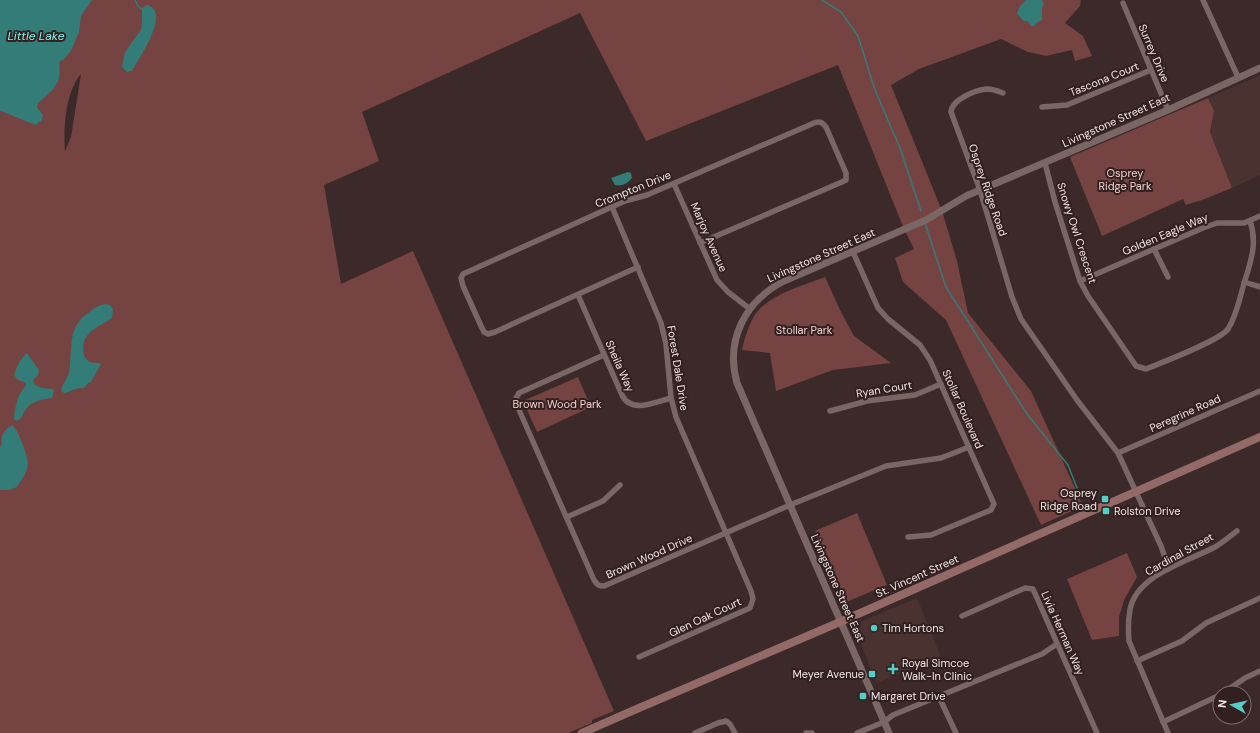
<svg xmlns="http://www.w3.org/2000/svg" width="1260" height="733" viewBox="0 0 1260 733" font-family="'DM Sans',sans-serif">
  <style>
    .built { fill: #493230 }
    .green { fill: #754341; fill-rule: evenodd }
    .water { fill: #347c77 }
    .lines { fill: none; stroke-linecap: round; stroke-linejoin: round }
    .stream { stroke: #347c77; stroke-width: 1.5 }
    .minor { stroke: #7a6664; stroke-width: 5.5 }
    .tertiary { stroke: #7a6664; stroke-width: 7 }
    .secondary { stroke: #936a68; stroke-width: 8 }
    .poi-dot { fill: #55cec5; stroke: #31201f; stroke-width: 1.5 }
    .labels { text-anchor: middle; stroke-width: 4; stroke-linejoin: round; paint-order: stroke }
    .street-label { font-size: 11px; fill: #f1e5e4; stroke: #31201f }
    .park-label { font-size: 11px; fill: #f4d0cd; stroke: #31201f }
    .poi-label { font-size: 11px; fill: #f1e5e4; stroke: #31201f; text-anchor: start }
    .water-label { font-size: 12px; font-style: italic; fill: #86f3eb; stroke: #31201f }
  </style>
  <rect width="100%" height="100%" fill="#3b2a29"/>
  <g class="built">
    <polygon points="1260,75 1260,175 1232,188 1210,132 1214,111 1208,98"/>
    <polygon points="917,598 941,657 877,683 853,625"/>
  </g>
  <g class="green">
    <path d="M 0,0 L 1081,0 L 1080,6 L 1065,23 L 1083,36 L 1092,56 L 1075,61 L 1072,50 L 1046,56 L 1028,52 L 1001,39 L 919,69 L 891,85 L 942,211 L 957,261 L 968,313 L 1031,391 L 1083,506 L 1041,525 L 946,320 L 903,282 L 895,258 L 914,249 L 904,229 L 838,65 L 646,141 L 580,13 L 362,112 L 379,161 L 324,185 L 341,284 L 413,251 L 614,711 L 592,720 L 592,723 L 568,733 L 0,733 ZM 81,74 L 71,137 L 65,151 C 63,128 66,91 81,74 Z"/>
    <polygon points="1208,98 1214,111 1210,132 1232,188 1202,200 1186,205 1183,199 1102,236 1070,157"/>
    <path d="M 825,277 L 841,312 L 854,336 L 891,363 L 833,370 L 776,391 L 770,353 L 742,350 C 744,340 750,320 757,312 C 773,293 802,286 825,277 Z"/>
    <polygon points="578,377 591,407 537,432 523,401"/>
    <polygon points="857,513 887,585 846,602 815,531"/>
    <polygon points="1127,553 1137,577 1124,600 1119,617 1119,636 1092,640 1067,579"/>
  </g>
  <g class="water">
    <path d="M 0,0 L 92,0 L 81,16 L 79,32 L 71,51 L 63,60 L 60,61 C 58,67 61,72 59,78 C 56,89 46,96 38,103 L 37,108 L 43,115 L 42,120 L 36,125 C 24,121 13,115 0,111 Z"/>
    <polygon points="1026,0 1042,0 1044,4 1042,7 1042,20 1036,23 1034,26 1031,26 1028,21 1023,21 1017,13 1020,6"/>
    <path d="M 146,5 C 173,10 138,60 132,71 L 127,72 L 122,67 L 125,52 L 140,31 L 142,26 L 142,9 Z"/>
    <path d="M 628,172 L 631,173 L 632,178 C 627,184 623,186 615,185 L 611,178 Z"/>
    <path d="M 106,304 L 110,305 L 113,309 L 112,318 C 100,327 84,330 83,348 C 83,353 84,357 87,360 C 91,365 97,361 101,364 L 91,382 L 88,383 L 84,388 C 77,387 71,392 64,393 L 61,391 C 62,383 68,379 69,372 C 72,357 69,334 78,323 C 80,319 84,316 87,314 C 93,309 98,305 106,304 Z"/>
    <path d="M 27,353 L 39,370 L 38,375 L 33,380 L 35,385 L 42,388 L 53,389 L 54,391 L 52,398 C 44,399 32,401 27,408 C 23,412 23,418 17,421 L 14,419 C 15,408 17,394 26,386 L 26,383 L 18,380 L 14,375 C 17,366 20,359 27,353 Z"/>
    <path d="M 12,425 C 18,429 28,456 28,464 C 28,471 21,481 17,487 L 9,490 L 0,490 L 0,447 L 2,444 C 0,436 5,429 12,425 Z"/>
  </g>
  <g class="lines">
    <g class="stream">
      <polyline points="135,0 138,6 142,9"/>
      <polyline points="822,0 841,12 858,36 875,90 900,148 921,211"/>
      <polyline points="925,223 946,287 1027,414 1068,465 1077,488"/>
    </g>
    <g class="minor">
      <polyline points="1203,0 1238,77"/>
      <polyline points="1123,3 1168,110"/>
      <path d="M 1003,93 C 998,91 993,89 987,89 C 976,90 952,99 951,112 L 980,190 L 1012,297 L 1021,319 L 1077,400 L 1118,453 L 1161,546 L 1169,569"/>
      <polyline points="1042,107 1067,105 1151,70"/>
      <path d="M 1045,163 L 1055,202 L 1080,281 L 1088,296 L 1136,366 L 1146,369 C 1163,362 1219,341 1228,329 C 1238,313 1240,295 1246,277 C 1252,258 1257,241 1250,221"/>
      <polyline points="674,184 717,280 728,292 750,309"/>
      <polyline points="612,207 661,323 666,344 671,398 676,417 751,591 753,599 750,608 639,657"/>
      <polyline points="1154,249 1168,277"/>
      <polyline points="853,252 878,308 888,319 920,345 930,360 994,504 991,510 931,535 908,537"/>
      <path d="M 638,267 L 495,332 L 488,334 L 484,332 L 481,326 L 463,286 L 461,278 L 463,274 L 625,201 L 647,195 L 814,123 C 820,121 822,122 826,127 L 846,173 L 846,180 L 842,182 L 700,243"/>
      <polyline points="1080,281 1203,228 1217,223 1244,223 1260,216"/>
      <polyline points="1244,282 1260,287"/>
      <path d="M 578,295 L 622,395 C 631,414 655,402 671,398"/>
      <path d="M 604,355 L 519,393 L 516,398 L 516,403 L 594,580 C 597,585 599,586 604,586 L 790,505 L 886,466 L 941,458 L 969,447"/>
      <polyline points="830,411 867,401 915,395 941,384"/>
      <polyline points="1118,453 1260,391"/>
      <polyline points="567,517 603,501 620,485"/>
      <polyline points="962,616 1025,588 1033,589 1097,733"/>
      <polyline points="1137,661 1182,641 1206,623 1260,598"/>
      <polyline points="1223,693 1245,678 1260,671"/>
      <polyline points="939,697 956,733"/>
      <polyline points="1163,722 1220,695"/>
      <polyline points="695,733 718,723 726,721 730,724 735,733"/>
      <polyline points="806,733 812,733"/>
      <polyline points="857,733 884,722 893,715 1042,654 1057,644"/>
      <path d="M 1168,733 L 1129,641 C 1128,630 1128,621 1130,610 C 1136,575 1187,562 1215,547 C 1222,543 1230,536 1237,531"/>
    </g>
    <path class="tertiary" d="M 889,733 L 737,383 C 725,340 745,301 784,281 L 926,220 L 966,196 L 1168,110 L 1260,68"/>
    <polyline class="secondary" points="582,733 632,711 833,625 1260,437"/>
  </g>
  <g class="poi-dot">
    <rect x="1101" y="495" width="8" height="8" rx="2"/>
    <rect x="1102" y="507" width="8" height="8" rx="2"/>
    <circle cx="874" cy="628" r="4"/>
    <path d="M891 663h4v4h4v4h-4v4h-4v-4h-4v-4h4z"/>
    <rect x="868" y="670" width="8" height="8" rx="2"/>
    <rect x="859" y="692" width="8" height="8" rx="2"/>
  </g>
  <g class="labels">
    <g class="street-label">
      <text transform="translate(1154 53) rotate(67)" y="4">Surrey Drive</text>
      <text transform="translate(1104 79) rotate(-22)" y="4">Tascona Court</text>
      <text transform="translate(1116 120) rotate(-24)" y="4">Livingstone Street East</text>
      <text transform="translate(633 189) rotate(-22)" y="4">Crompton Drive</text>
      <text transform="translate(988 190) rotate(71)" y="4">Osprey Ridge Road</text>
      <text transform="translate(1077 233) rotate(72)" y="4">Snowy Owl Crescent</text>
      <text transform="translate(1165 234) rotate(-23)" y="4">Golden Eagle Way</text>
      <text transform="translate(709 237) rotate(66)" y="4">Marjoy Avenue</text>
      <text transform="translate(821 255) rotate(-24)" y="4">Livingstone Street East</text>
      <text transform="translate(620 366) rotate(66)" y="4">Sheila Way</text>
      <text transform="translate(678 368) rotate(81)" y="4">Forest Dale Drive</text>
      <text transform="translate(884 389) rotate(-9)" y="4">Ryan Court</text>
      <text transform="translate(963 409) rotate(66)" y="4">Stollar Boulevard</text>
      <text transform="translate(1185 413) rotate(-24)" y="4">Peregrine Road</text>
      <text transform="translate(1179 554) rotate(-29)" y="4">Cardinal Street</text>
      <text transform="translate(649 556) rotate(-24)" y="4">Brown Wood Drive</text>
      <text transform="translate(917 576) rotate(-24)" y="4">St. Vincent Street</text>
      <text transform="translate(838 588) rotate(66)" y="4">Livingstone Street East</text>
      <text transform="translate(705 617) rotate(-25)" y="4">Glen Oak Court</text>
      <text transform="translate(1063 633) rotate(66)" y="4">Livia Herman Way</text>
    </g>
    <g class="park-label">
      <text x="1125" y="177">Osprey<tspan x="1125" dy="13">Ridge Park</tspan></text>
      <text x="804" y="334">Stollar Park</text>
      <text x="557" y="408">Brown Wood Park</text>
    </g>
    <g class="poi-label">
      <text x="1097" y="497" text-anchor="end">Osprey<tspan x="1097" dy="13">Ridge Road</tspan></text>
      <text x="1114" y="515">Rolston Drive</text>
      <text x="882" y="632">Tim Hortons</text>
      <text x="902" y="667">Royal Simcoe<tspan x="902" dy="13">Walk-In Clinic</tspan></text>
      <text x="864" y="678" text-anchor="end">Meyer Avenue</text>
      <text x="871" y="700">Margaret Drive</text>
    </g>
    <g class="water-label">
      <text x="36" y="40">Little Lake</text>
    </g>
  </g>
  <g transform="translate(1232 705) rotate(278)"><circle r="19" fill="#31201f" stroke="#7e6f6e"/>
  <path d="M0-3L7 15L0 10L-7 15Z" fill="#55cec5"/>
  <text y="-6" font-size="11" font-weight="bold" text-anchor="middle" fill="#f1e5e4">N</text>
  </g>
</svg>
